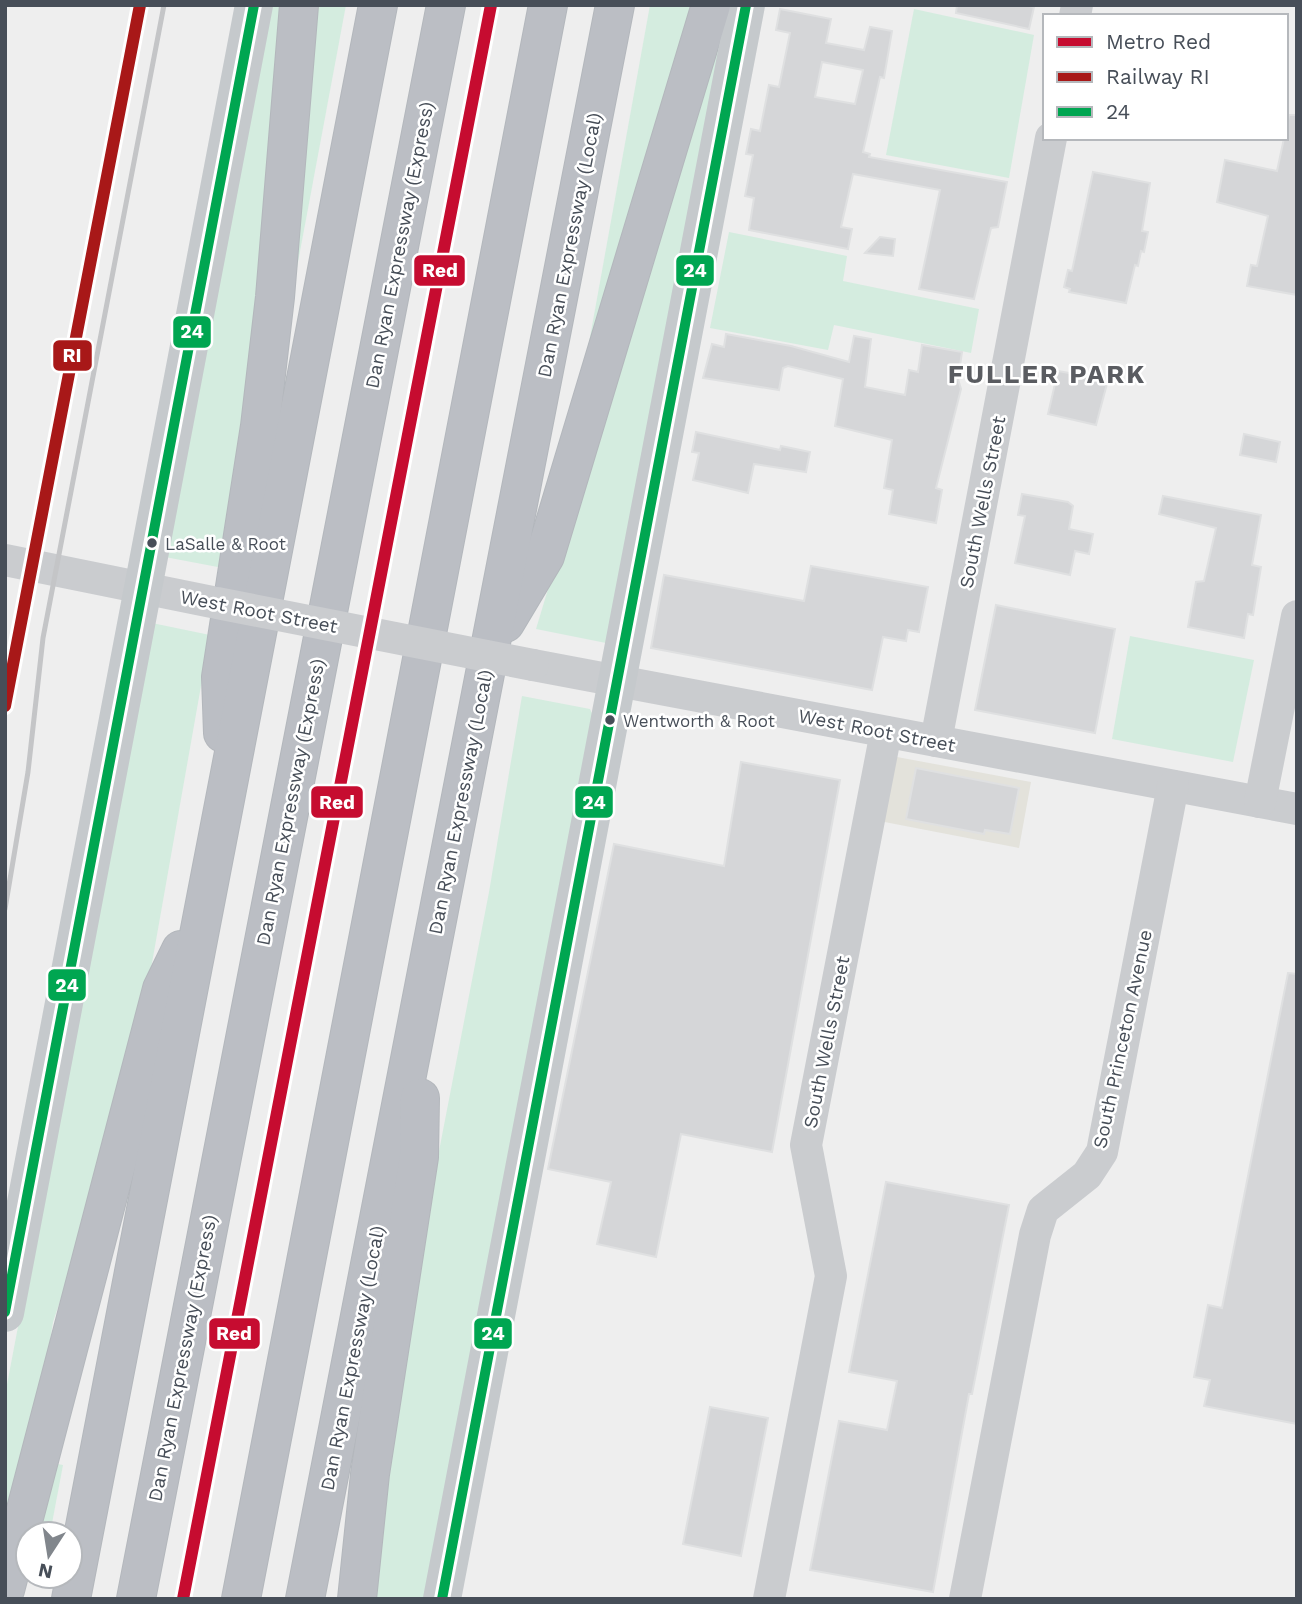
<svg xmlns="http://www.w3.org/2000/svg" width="1302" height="1604" viewBox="0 0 1302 1604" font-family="'Work Sans',sans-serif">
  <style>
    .commercial { fill: #e3e2db }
    .green { fill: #d4ecdf }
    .building { fill: #d5d6d8; stroke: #dfe0e1; stroke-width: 2; fill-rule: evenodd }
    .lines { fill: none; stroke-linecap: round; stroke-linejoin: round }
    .highway-casing { stroke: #b3b7bc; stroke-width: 40 }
    .minor { stroke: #cacccf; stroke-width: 32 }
    .major { stroke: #c5c9cc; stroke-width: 38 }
    .highway { stroke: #bbbec4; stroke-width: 38 }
    .rail { stroke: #c4c5c7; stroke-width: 5 }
    .minor-bridge { stroke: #cacccf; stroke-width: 32 }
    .bus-1-casing { stroke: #fff; stroke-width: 16 }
    .bus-1 { stroke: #00a651; stroke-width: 10 }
    .rail-1-casing { stroke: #fff; stroke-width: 18 }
    .rail-1 { stroke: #a81818; stroke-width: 12 }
    .metro-1-casing { stroke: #fff; stroke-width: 18 }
    .metro-1 { stroke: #c60c30; stroke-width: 12 }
    .bus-dot { fill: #474e58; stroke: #fff; stroke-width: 2.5 }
    .labels { text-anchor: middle; stroke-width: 5; stroke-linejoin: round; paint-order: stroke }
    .bus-label { font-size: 17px; fill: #474e58; stroke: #fff; text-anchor: start }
    .street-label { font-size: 19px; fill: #474e58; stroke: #fff }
    .district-label { font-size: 26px; font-weight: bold; letter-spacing: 2px; fill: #5a5c61; stroke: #fff }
    .line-badge { stroke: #fff; stroke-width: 2.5 }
    .badge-label { font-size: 19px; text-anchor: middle; font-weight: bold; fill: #fff }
  </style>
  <rect width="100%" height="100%" fill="#eee"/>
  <polygon class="commercial" points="881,754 1031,782 1019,848 869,819"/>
  <g class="green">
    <polygon points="270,5 286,5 254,360 223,568 165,557"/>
    <polygon points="313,5 346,5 296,273"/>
    <polygon points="650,5 697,5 585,365"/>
    <polygon points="724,5 733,5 611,644 536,629"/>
    <polygon points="914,9 1034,35 1009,178 886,155"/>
    <polygon points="729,232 847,256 843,281 979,309 971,353 834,325 828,350 710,328"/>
    <polygon points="152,623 210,635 152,963 126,1080 83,1233 53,1322 36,1427 5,1540 5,1395"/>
    <polygon points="1130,636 1254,660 1233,762 1112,739"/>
    <polygon points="522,696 590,709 595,720 425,1599 371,1599 407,1317 489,892"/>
    <polygon points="52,1463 63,1465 50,1534 33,1534"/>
  </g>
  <g class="building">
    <polygon points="957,5 1024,5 1034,7 1029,29 956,13"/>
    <path d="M 780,9 L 831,19 L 826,43 L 864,50 L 870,27 L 892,31 L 884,78 L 880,77 L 863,152 L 870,154 L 869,157 L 1007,182 L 998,227 L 991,228 L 974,299 L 919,289 L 940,190 L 853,174 L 841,227 L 852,229 L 848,249 L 749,230 L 754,198 L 745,196 L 753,155 L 746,154 L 751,129 L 760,131 L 769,85 L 779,87 L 790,33 L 776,30 ZM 822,62 L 863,70 L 855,104 L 815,97 Z"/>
    <polygon points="1289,115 1297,115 1297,295 1247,286 1251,265 1257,266 1268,216 1217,202 1225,160 1277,171"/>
    <polygon points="1093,172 1150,183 1142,231 1148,232 1144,252 1141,251 1138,266 1135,265 1126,303 1069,292 1070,289 1064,287 1068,270 1072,271"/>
    <polygon points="880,237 895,239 893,256 865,253"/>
    <polygon points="726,334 791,346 849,362 854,336 871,339 865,387 905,395 909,370 918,372 922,345 962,352 958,379 961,389 936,488 942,490 936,523 889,514 893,490 884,488 892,440 835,426 843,379 788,366 783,368 779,390 703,378 712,344 724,347"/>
    <polygon points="1058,371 1108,380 1096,425 1048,414"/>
    <polygon points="696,432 780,450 781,446 810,452 806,472 754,464 748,493 693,480 699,453 692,452"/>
    <polygon points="1244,434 1280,442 1276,462 1240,455"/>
    <polygon points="1022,494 1068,502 1073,506 1069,529 1093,534 1089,554 1075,551 1070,575 1015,563 1025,516 1018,515"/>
    <polygon points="1163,496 1261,515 1252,565 1261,567 1253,615 1248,614 1244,638 1188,627 1196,582 1204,581 1216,528 1159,514"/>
    <polygon points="811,566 928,587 919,632 908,630 906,641 883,637 872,690 651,648 664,575 804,601"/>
    <polygon points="996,605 1115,629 1095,733 975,710"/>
    <polygon points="741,762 840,780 772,1152 681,1134 656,1257 597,1244 611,1182 548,1169 614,844 724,866"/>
    <polygon points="916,768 1019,788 1010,834 985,830 984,834 906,819"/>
    <polygon points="1288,973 1297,974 1297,1424 1204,1406 1210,1380 1194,1377 1208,1305 1222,1308"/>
    <polygon points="886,1182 1009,1205 972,1394 969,1394 933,1592 810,1570 839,1421 887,1430 897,1381 849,1372"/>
    <polygon points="710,1407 768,1418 741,1556 683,1544"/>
  </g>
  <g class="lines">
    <g class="highway-casing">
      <g id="highway">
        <polyline points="505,623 545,556 711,5"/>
        <polyline points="223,733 221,677 260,426 275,297 299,5"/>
        <polyline points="5,1590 162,989 181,950"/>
        <polyline points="71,1599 378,5"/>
        <polyline points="136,1599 446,5"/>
        <polyline points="241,1599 548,5"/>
        <polyline points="305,1599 615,5"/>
        <polyline points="357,1599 370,1474 419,1157 420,1098"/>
      </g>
    </g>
    <g class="minor">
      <polyline points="1075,16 1077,5"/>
      <polyline points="5,560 217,603"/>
      <polyline points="533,665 1297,809"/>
      <polyline points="936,741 1051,138"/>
      <polyline points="1260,802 1297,616"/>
      <polyline points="769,1599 831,1276 806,1145 886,732"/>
      <polyline points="965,1599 1035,1235 1043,1210 1087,1175 1102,1152 1173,786"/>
    </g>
    <g class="major">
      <polyline points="5,1313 254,5"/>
      <polyline points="442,1599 746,5"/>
    </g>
    <use href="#highway" class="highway"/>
    <polyline class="rail" points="5,909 28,772 43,638 164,5"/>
    <polyline class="minor-bridge" points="217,603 533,665"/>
    <g class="bus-1-casing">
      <g id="bus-1">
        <polyline points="5,1312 254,5"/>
        <polyline points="442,1599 746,5"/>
      </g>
    </g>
    <use href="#bus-1" class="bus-1"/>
    <g class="rail-1-casing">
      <polyline id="rail-1" points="5,706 140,5"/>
    </g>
    <use href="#rail-1" class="rail-1"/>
    <g class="metro-1-casing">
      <polyline id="metro-1" points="183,1599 491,5"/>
    </g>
    <use href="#metro-1" class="metro-1"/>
  </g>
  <g class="bus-dot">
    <circle cx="152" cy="543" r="6"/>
    <circle cx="610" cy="720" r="6"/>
  </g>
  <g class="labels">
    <g class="bus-label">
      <text x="165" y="550">LaSalle &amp; Root</text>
      <text x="623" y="727">Wentworth &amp; Root</text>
    </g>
    <g class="street-label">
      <text transform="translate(399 245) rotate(-79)" y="7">Dan Ryan Expressway (Express)</text>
      <text transform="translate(569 245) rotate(-79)" y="7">Dan Ryan Expressway (Local)</text>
      <text transform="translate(982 502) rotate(-79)" y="7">South Wells Street</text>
      <text transform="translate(259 611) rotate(11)" y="7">West Root Street</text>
      <text transform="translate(877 730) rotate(11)" y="7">West Root Street</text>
      <text transform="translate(290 802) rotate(-79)" y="7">Dan Ryan Expressway (Express)</text>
      <text transform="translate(460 802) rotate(-79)" y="7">Dan Ryan Expressway (Local)</text>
      <text transform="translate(1122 1039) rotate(-78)" y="7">South Princeton Avenue</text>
      <text transform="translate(826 1042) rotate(-79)" y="7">South Wells Street</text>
      <text transform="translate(182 1358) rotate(-79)" y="7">Dan Ryan Expressway (Express)</text>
      <text transform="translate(352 1358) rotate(-79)" y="7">Dan Ryan Expressway (Local)</text>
    </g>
    <g class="district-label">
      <text x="1047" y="383">FULLER PARK</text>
    </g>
  </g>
  <g class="line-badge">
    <rect x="413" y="254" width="53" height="33" rx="7" fill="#c60c30"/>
    <rect x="675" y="254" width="40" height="33" rx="7" fill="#00a651"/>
    <rect x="172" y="315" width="40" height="34" rx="7" fill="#00a651"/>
    <rect x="52" y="339" width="41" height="33" rx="7" fill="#a81818"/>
    <rect x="574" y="785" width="40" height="34" rx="7" fill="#00a651"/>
    <rect x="310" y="785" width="54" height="34" rx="7" fill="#c60c30"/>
    <rect x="47" y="968" width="40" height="34" rx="7" fill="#00a651"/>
    <rect x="208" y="1317" width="53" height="33" rx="7" fill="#c60c30"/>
    <rect x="473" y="1317" width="40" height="33" rx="7" fill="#00a651"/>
  </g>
  <g class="badge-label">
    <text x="440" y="277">Red</text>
    <text x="695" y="277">24</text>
    <text x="192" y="338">24</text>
    <text x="72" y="362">RI</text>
    <text x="594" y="809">24</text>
    <text x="337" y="809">Red</text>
    <text x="67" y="992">24</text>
    <text x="234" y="1340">Red</text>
    <text x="493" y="1340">24</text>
  </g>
  <rect width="1302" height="1604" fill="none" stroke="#474e58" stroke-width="14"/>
  <rect x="1043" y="14" width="245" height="126" fill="#ffffff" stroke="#b5b8bc" stroke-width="2"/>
  <rect x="1057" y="37" width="35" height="10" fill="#c60c30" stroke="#b5b8bc" stroke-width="2"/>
  <text x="1106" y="49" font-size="21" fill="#474e58">Metro Red</text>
  <rect x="1057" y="72" width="35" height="10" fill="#a81818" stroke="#b5b8bc" stroke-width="2"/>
  <text x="1106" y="84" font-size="21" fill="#474e58">Railway RI</text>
  <rect x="1057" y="107" width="35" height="10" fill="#00a651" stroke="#b5b8bc" stroke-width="2"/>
  <text x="1106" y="119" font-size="21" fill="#474e58">24</text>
  <g transform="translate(49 1555) rotate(192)"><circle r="33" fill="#ffffff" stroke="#b5b8bc" stroke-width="2"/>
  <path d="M0-5L12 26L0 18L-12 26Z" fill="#81868c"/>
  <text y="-10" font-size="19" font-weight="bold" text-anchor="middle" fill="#474e58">N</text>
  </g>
</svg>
